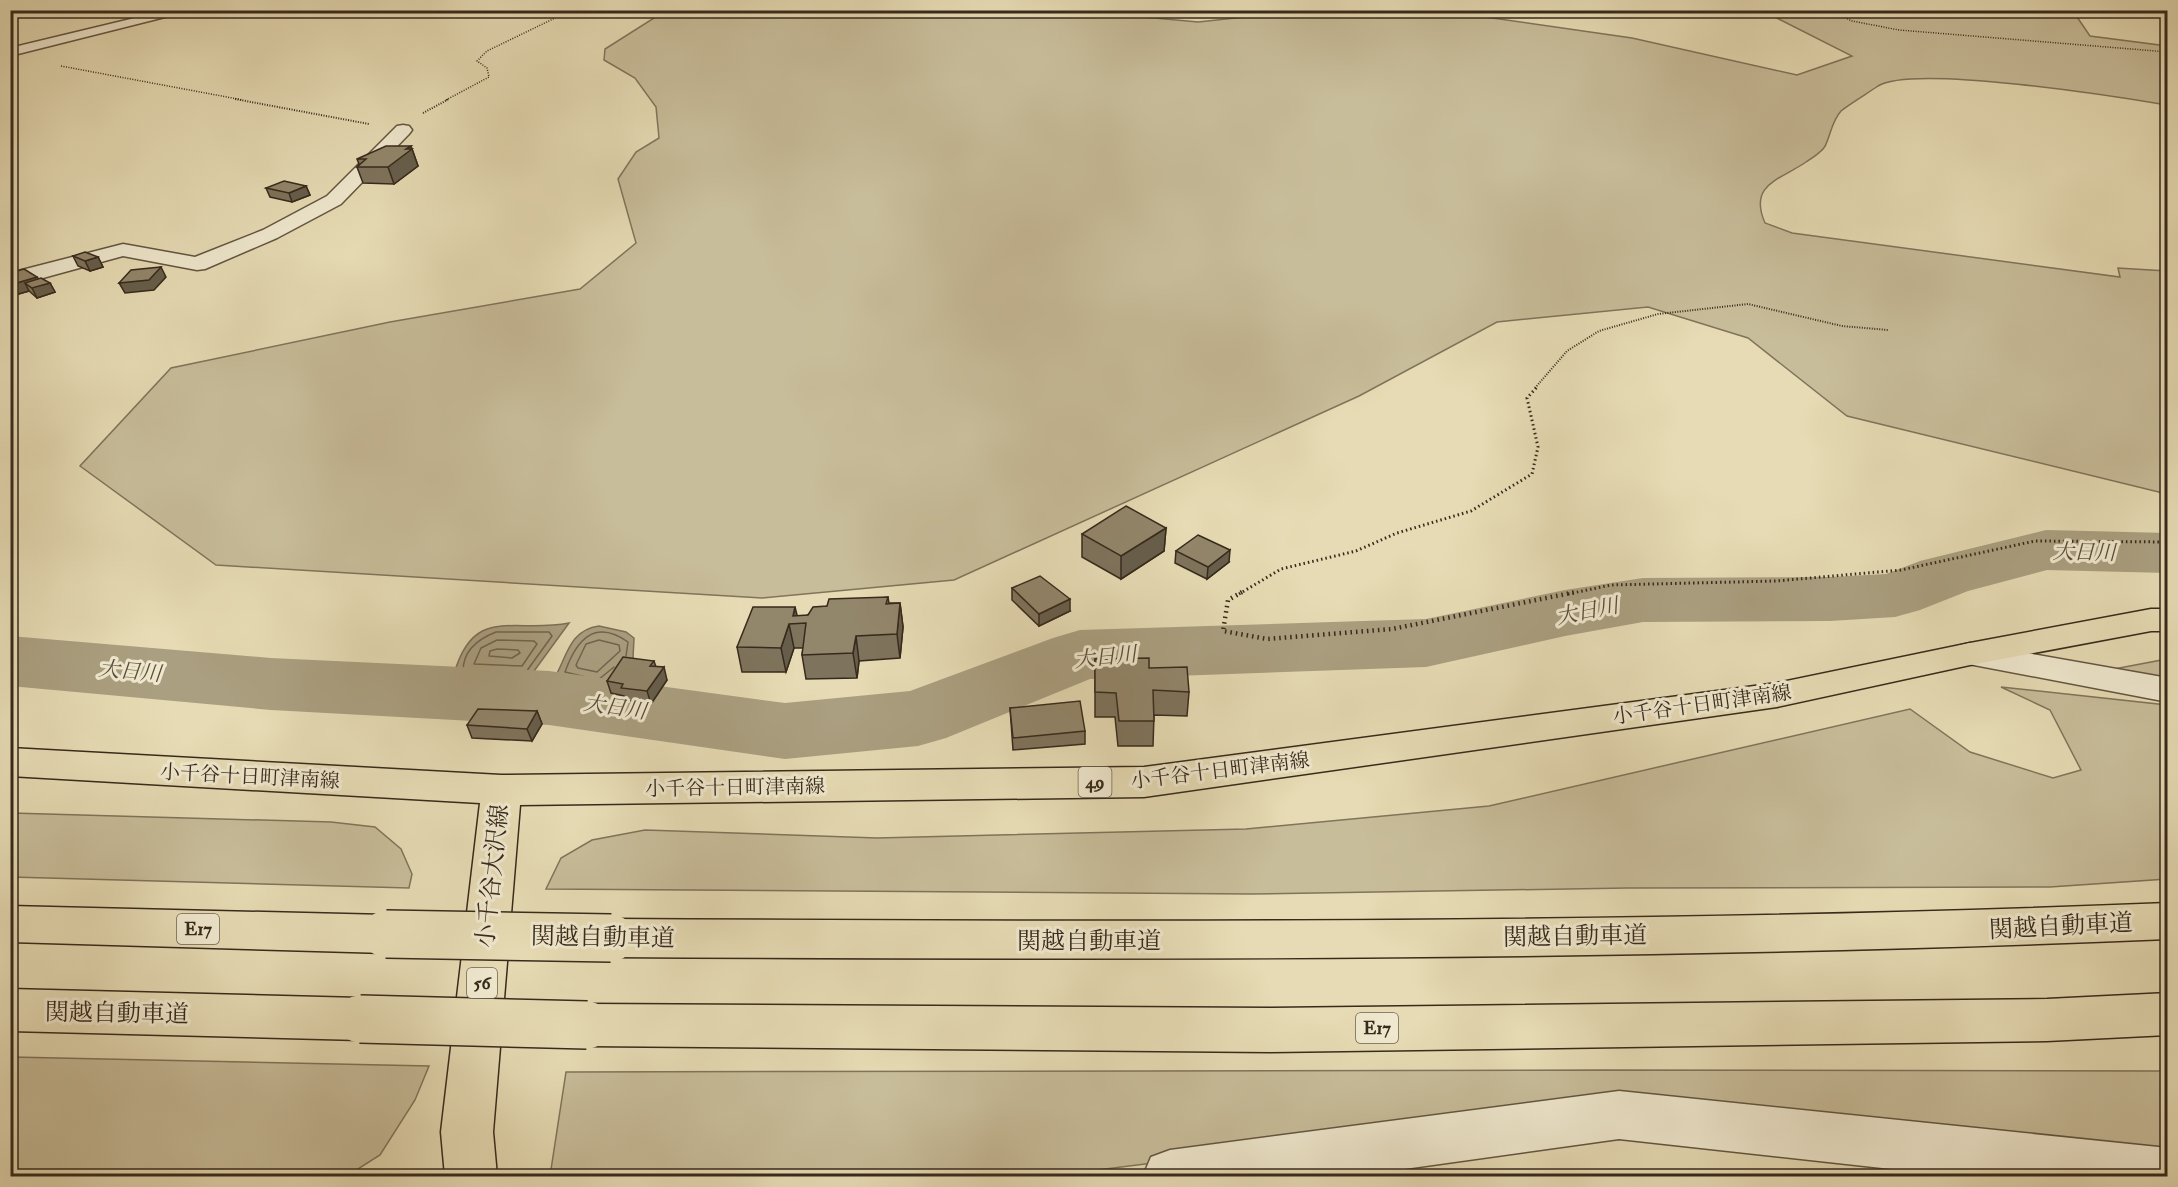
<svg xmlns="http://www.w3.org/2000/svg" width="2178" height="1187" viewBox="0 0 2178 1187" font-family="'IM FELL Double Pica','Noto Serif JP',serif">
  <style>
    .green { fill: #c8bd9a; stroke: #80745b; stroke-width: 1.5 }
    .water { fill: #aa9f80; stroke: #7c7058; stroke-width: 1.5 }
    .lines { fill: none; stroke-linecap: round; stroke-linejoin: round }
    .shore { stroke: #70644e; stroke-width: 1.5 }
    .river { fill: #aa9f80; fill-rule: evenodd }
    .street-casing { stroke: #635642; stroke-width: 3 }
    .primary-casing { stroke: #372a1c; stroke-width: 3 }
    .highway-casing { stroke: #372a1c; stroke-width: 3 }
    .path-far3 { stroke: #372a1c; stroke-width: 1.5; stroke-dasharray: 1 1.5; stroke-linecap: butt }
    .path-far2 { stroke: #372a1c; stroke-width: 2; stroke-dasharray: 1 1.5; stroke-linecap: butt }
    .path-far1 { stroke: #372a1c; stroke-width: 3; stroke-dasharray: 1.5 3; stroke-linecap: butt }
    .path { stroke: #372a1c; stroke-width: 4.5; stroke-dasharray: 1.5 4; stroke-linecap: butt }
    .street { fill: #efe8ce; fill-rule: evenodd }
    .primary { fill: #e6dbb4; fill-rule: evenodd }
    .highway { fill: #e6dbb4; fill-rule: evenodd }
    .highway-bridge-casing { stroke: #372a1c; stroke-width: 50; stroke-linecap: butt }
    .highway-bridge { stroke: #e6dbb4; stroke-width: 47 }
    .wall { fill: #7e735c; stroke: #372a1c; stroke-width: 1.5 }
    .shaded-wall { fill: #665e4b; stroke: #372a1c; stroke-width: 1.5 }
    .building { fill: #92866b; stroke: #372a1c; stroke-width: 1.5 }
    .labels { text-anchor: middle; stroke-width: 6; stroke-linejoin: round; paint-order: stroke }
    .shield { fill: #efe8ce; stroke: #6e6351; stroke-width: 1.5 }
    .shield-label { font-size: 18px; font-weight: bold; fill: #372a1c }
    .street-label { font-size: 20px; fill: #372a1c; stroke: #efe8ce }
    .water-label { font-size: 21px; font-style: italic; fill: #5a4d3a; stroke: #efe8ce }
    .near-street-label { font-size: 24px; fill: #372a1c; stroke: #efe8ce }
  </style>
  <rect width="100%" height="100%" fill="#e6dbb4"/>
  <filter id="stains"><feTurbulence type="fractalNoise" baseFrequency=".00333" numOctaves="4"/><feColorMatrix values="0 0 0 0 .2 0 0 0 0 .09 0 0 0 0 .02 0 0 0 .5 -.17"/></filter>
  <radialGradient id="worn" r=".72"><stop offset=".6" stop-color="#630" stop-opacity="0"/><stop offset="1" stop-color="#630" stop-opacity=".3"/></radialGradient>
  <g class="green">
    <path d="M 1077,11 L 1198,22 L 1264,15 L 1213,10 L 1453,11 L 1457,13 L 1632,38 L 1797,75 L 1852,56 L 1763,11 L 2073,11 L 2090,36 L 2167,46 L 2167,105 C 2119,97 1913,64 1878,86 C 1871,91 1845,107 1841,111 C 1832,121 1831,133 1826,144 C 1824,151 1812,158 1806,162 C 1780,180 1748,184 1765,223 L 1792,233 L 2120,277 L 2118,268 L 2167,271 L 2167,494 L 1847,416 L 1748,338 L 1648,307 L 1497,322 L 1359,396 L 954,580 L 762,598 L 216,565 L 80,466 L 171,368 L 390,322 L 580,289 L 636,243 L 618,179 L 636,152 L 659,138 L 656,107 L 635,78 L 604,60 L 605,49 L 665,11 Z"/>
    <polygon points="2167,659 2167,684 2093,673"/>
    <polygon points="2001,687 2167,705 2167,879 2050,887 1627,888 1251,894 546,889 561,858 592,840 645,830 877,838 1246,829 1489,806 1910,709 1970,752 2053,778 2081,770 2050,710"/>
    <polygon points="11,813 331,822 375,827 401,849 412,874 409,888 11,877"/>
    <polygon points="11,1057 429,1066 415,1100 380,1155 347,1176 11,1176"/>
    <polygon points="1602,1070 2167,1071 2167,1163 1612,1105 1050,1176 550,1176 566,1072"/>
  </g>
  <g class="water">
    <path d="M 569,623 L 529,678 C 510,682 471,684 454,674 C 474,604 514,634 569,623 Z"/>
    <path d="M 599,626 L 626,632 L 634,638 L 633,658 L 600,687 L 554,679 C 567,657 569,630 599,626 Z"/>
  </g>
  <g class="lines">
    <g class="shore">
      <path d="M 496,632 L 549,632 L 552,636 L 526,672 L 513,675 L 463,671 C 463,651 478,639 496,632 Z"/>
      <polygon points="497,640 534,641 537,644 522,666 474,664 481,648"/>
      <polygon points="599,640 619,645 620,651 597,672 578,668 576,665 586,644"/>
      <polygon points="497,649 518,650 520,653 512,658 489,656 490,651"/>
      <path d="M 614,667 L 598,680 L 565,672 C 576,641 594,618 628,642 L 626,656"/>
    </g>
    <polygon class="river" points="2046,530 2168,533 2168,573 2047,570 1968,591 1920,610 1895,617 1830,621 1643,622 1565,636 1426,667 1090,679 946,738 918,746 785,759 549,725 271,710 10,686 10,636 271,658 549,671 785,703 910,691 1053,638 1080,630 1426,619 1565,590 1643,578 1830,577 1886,574 1920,561"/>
    <g class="street-casing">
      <g id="street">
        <polygon points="168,10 193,10 10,56 10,48"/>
        <polygon points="403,125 409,126 412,130 409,134 341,204 277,238 205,269 197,270 123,256 10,287 10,273 123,244 195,257 263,230 327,196 397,126"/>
        <polygon points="1970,643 2168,678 2168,702 1958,662 1952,654 1958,646"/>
        <polygon points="1619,1091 2168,1148 2168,1176 1955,1176 1619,1139 1354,1176 1143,1176 1151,1157 1170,1150"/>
      </g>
    </g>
    <g class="primary-casing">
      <polygon id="primary" points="2151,609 2168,609 2168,631 2151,631 1970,665 1777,707 1144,797 520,805 493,1132 497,1176 445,1176 441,1132 480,803 10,776 10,748 501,775 1144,767 1777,683 1970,643"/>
    </g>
    <g class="highway-casing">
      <g id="highway">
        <path d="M 2168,903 L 2168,939 C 1649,961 1130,960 611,957 L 595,951 L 589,938 L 595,925 L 611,919 C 1130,922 1649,924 2168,903 Z"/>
        <polygon points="10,906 386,915 402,921 408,934 402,947 386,953 10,942"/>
        <polygon points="10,989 360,998 377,1004 384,1019 377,1034 360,1040 10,1031"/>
        <polygon points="2168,993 2168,1035 2047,1041 1271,1052 587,1046 570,1040 563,1025 570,1010 587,1004 1271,1008 2047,999"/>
      </g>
    </g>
    <g class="path-far3">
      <polyline points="1829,10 1852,21 1899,30 2168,52"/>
      <polyline points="61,66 243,100"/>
      <polyline points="446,100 489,77 487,68 477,61 487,51 555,18 563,10"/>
    </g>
    <g class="path-far2">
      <polyline points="235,99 369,124"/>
      <polyline points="423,113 449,99"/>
      <polyline points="1535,388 1567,351 1599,331 1658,314 1748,304 1842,326 1888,330"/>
    </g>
    <g class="path-far1">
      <polyline points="1239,594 1281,569 1356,551 1397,533 1471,511 1532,474 1538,447 1527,398 1537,387"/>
      <polyline points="1568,594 1611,585 1776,581 1901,570 2035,541 2168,542"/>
    </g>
    <polyline class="path" points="1242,592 1228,600 1223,631 1267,639 1392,629 1576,592"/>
    <use href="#street" class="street"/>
    <use href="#primary" class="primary"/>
    <use href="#highway" class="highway"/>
    <g class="highway-bridge-casing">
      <g id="highway-bridge">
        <polyline points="386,934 611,938"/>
        <polyline points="360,1019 587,1025"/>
      </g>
    </g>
    <use href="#highway-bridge" class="highway-bridge"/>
  </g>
  <g class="wall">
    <polygon points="412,149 418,166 394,184 363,183 357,167 359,164 357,159"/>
    <polygon points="306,186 310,195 292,202 270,197 266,188"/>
    <polygon points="73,256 98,257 103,267 90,271 78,266"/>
    <polygon points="10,273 38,279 50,283 55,292 37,298 29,291 15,295 10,293"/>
    <polygon points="1166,528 1164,551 1121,579 1082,557 1082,534"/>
    <polygon points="1176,551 1229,562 1207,579 1175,563"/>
    <polygon points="1012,588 1070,611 1039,626 1012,600"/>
    <polygon points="888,597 889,603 900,603 903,627 900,658 859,661 857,678 806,679 802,655 803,648 794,648 786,672 742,672 737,647 827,606"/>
    <polygon points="1095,659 1149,668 1189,692 1187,716 1154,715 1153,746 1118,746 1115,717 1095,717"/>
    <polygon points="654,661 656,667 667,680 651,704 625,700 624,696 611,693 607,681"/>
    <polygon points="1010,708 1085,731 1085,744 1013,750"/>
    <polygon points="537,711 542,724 532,741 472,738 467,725"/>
  </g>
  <g class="shaded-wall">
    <polygon points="411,146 418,166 394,184 388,167 395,153"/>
    <polygon points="306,186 310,195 292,202 289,193"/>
    <polygon points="98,257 103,267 90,271 85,261"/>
    <polygon points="161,267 166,277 154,290 125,293 119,283"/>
    <polygon points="37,277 42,285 50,283 55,292 37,298 32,288 25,283 29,291 15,295 10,287 10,285"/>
    <polygon points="1166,528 1164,551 1121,579 1121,556"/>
    <polygon points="1230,550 1229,562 1207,579 1208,567"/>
    <polygon points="1070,599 1070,611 1039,626 1039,614"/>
    <polygon points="900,603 903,627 900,658 897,634"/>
    <polygon points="795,607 799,623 793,616"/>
    <polygon points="789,624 794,648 786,672 781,648"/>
    <polygon points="856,636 859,661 857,678 853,653"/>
    <polygon points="664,667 667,680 651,704 647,691"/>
    <polygon points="537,711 542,724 532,741 527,729"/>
  </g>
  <g class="building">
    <polygon points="386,146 411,146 406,149 412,149 388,167 357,167 366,159 357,159"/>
    <polygon points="284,181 306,186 289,193 266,188"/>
    <polygon points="85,252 98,257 85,261 73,256"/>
    <polygon points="161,267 149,280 119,283 131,270"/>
    <polygon points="24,269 37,277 10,285 10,273"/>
    <polygon points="41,278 50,283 32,288 25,283"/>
    <polygon points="1126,506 1166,528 1121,556 1082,534"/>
    <polygon points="1198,535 1230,550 1208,567 1176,551"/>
    <polygon points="1040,576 1070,599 1039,614 1012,588"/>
    <polygon points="888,597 886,604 900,603 897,634 856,636 853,653 802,655 806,623 789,624 781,648 737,647 753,607 795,607 793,616 808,615 813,607 827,606 829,599"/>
    <polygon points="623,657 654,661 650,666 664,667 647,691 621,688 623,684 607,681"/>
    <polygon points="1149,658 1149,668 1187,667 1189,692 1153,690 1154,721 1119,721 1116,693 1095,692 1095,659"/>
    <polygon points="1080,701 1085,731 1013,738 1010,708"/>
    <polygon points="478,709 537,711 527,729 467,725"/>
  </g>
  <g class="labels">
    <g class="shield">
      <rect x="1078.5" y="767" width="33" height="30" rx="4.5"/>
      <rect x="177" y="914" width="42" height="30" rx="4.5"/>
      <rect x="467" y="968" width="30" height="30" rx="4.5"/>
      <rect x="1356" y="1013" width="42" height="30" rx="4.5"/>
    </g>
    <g class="shield-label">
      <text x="1095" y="788">49</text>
      <text x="198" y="935">E17</text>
      <text x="482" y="989">56</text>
      <text x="1377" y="1034">E17</text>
    </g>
    <g class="street-label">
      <text transform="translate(1702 704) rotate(-8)" y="7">小千谷十日町津南線</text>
      <text transform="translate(1220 770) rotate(-7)" y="7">小千谷十日町津南線</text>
      <text transform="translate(250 776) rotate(3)" y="7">小千谷十日町津南線</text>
      <text transform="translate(735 787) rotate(-1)" y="7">小千谷十日町津南線</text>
    </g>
    <g class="water-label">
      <text transform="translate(2084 552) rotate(1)" y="7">大日川</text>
      <text transform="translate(1587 611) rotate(-11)" y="7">大日川</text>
      <text transform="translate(1105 657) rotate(-6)" y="7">大日川</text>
      <text transform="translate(130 671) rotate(5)" y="7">大日川</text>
      <text transform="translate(615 707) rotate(8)" y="7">大日川</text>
    </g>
    <g class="near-street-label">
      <text transform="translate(492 876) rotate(-84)" y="8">小千谷大沢線</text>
      <text transform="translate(2061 926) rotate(-3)" y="8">関越自動車道</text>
      <text transform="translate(1575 936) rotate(-1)" y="8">関越自動車道</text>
      <text transform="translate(603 937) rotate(1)" y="8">関越自動車道</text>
      <text x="1089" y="949">関越自動車道</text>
      <text transform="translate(117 1013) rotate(1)" y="8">関越自動車道</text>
    </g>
  </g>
  <rect width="2178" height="1187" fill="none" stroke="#e6dbb4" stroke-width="36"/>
  <rect x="12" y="12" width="2154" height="1163" fill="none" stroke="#372a1c" stroke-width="3"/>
  <rect x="18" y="18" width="2142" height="1151" fill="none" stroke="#372a1c" stroke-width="1.5"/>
  <rect width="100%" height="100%" filter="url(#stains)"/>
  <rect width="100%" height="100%" fill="url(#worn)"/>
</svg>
